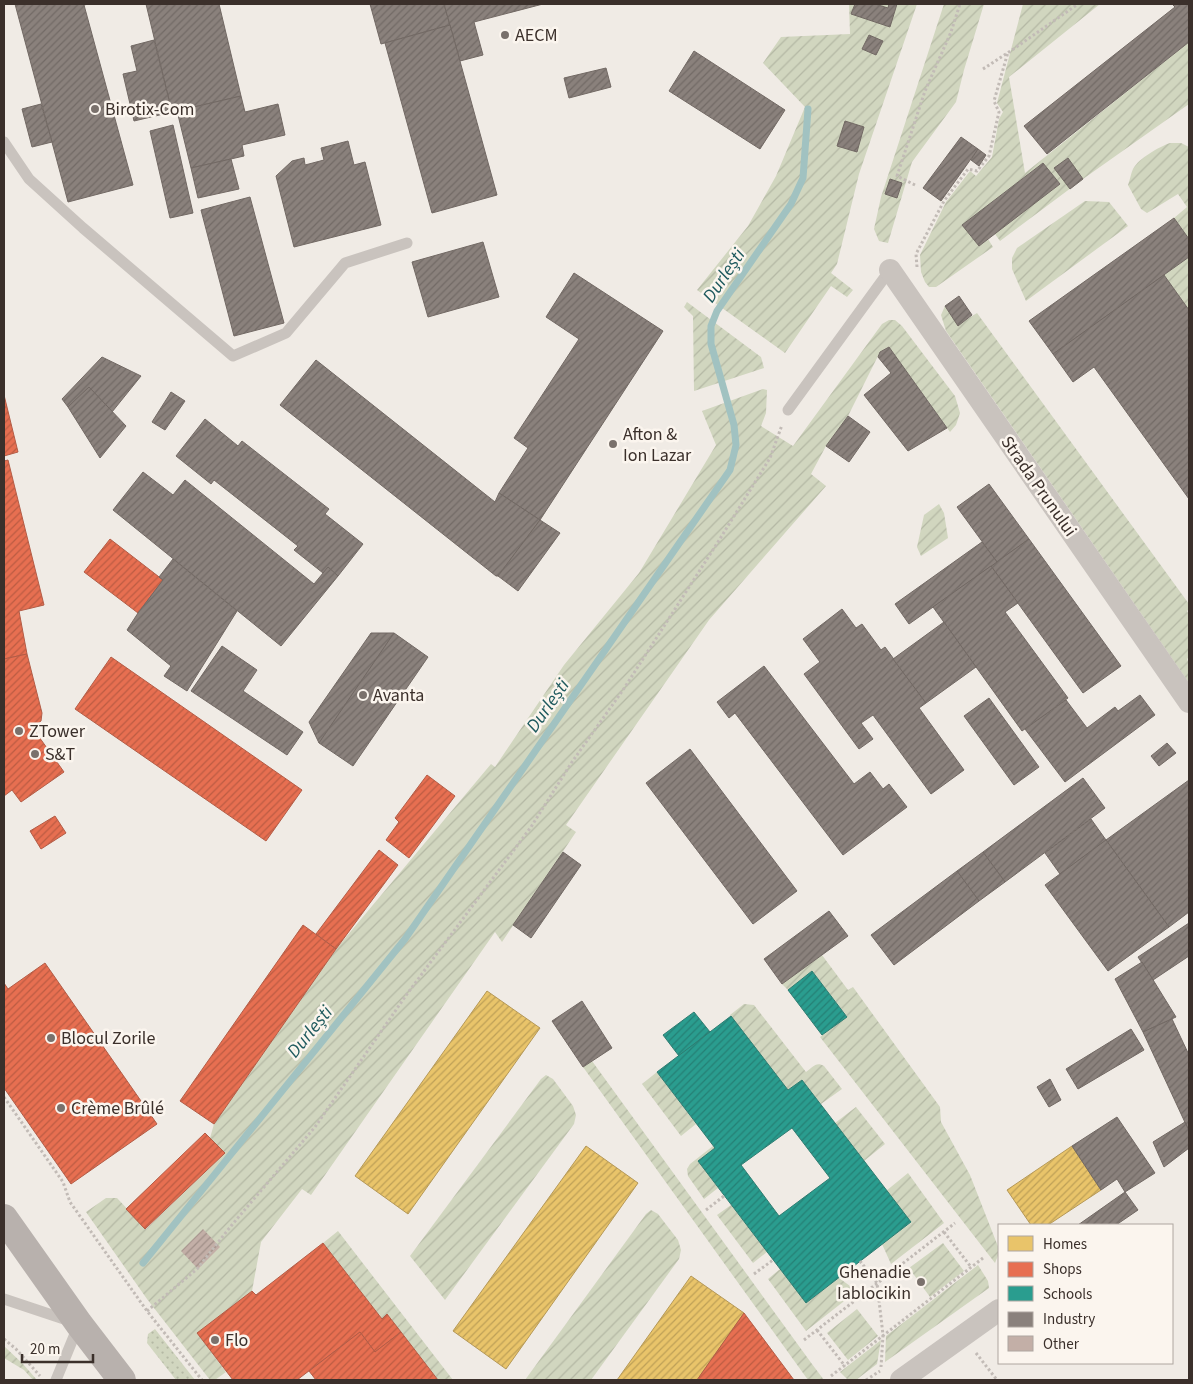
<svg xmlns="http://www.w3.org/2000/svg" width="1193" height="1384" viewBox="0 0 1193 1384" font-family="'Source Sans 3',sans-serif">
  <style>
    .grass { fill: url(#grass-dots) }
    .garden { fill: url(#garden-furrows) }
    .homes { fill: url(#homes-hatch); stroke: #b59857 }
    .shops { fill: url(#shops-hatch); stroke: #b35c46 }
    .schools { fill: url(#schools-hatch); stroke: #2f7c71; fill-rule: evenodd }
    .industry { fill: url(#industry-hatch); stroke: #726964 }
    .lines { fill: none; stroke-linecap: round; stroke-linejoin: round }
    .stream { stroke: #a1c2c1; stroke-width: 7 }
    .building { fill: url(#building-hatch) }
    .path { stroke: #c2bbb6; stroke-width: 3; stroke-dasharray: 2.5 2.5; stroke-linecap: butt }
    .service { stroke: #c9c3be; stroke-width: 11 }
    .minor { stroke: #c9c3be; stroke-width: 22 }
    .primary { stroke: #b8b1ad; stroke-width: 28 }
    .poi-dot { fill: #7a716c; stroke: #fbf5ee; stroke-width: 2 }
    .labels { text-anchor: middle; stroke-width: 5; stroke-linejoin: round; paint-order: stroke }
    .poi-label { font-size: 18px; fill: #3b302b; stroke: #fbf5ee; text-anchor: start }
    .street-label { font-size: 18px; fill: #3b302b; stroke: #fbf5ee }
    .water-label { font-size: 19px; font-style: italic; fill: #1f5a5e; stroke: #fbf5ee }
  </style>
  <defs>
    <pattern id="grass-dots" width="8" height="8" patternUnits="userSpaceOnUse" patternTransform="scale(1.25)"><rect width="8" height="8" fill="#d1d6bf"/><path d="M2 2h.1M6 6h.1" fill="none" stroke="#b4b8a4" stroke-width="1.8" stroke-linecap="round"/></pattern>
    <pattern id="garden-furrows" width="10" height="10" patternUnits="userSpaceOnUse" patternTransform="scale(1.25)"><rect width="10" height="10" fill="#d1d6bf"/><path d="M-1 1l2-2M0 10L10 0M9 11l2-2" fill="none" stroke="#b4b8a4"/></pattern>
    <pattern id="homes-hatch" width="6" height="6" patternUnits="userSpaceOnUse" patternTransform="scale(1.25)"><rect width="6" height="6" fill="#e9c46a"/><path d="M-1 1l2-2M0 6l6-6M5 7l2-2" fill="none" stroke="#bea057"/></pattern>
    <pattern id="shops-hatch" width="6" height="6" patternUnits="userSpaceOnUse" patternTransform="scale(1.25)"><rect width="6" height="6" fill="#e76f51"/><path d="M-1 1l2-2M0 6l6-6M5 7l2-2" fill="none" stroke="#bc5c43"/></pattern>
    <pattern id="schools-hatch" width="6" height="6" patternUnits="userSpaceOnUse" patternTransform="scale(1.25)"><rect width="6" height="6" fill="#2a9d8f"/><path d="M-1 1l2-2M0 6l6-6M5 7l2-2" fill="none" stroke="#258075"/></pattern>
    <pattern id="industry-hatch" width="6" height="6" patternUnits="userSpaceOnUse" patternTransform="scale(1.25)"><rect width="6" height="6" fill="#8a817c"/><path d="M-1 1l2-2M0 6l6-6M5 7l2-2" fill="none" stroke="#726a66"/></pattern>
    <pattern id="building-hatch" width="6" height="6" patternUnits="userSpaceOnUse" patternTransform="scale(1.25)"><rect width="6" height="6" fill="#c3afa7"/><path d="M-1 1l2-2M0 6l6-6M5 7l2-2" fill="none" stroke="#a08f88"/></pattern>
  </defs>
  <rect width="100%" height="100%" fill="#f0ebe5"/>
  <polygon class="grass" points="155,1329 195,1380 176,1380 147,1343 148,1334"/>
  <g class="garden">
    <polygon points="849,4 917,4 859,174 837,264 831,273 853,290 847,297 831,286 785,353 697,290 748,226 776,176 805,107 763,63 781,37 850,34"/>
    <polygon points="944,4 984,4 964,70 956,102 912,162 888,243 879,241 874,229 881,197"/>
    <polygon points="1023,4 1100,4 1009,77 1025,173 1189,42 1189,104 1083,179 1000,241 995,234 1060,184 1043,163 963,225 979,246 988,239 993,247 936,287 929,287 925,282 921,272 920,255 946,202 970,171 976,176 992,157 999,119 1003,112 997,103"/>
    <path d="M 1170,143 L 1181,143 L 1189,147 L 1189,239 L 1174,218 L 1187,207 L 1178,194 L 1147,213 L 1141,209 L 1128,185 C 1130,180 1131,173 1133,169 C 1139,158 1159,147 1170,143 Z"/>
    <polygon points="1085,201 1109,202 1128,226 1026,301 1012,269 1012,258 1017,248"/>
    <polygon points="1189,257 1189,310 1164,275"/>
    <polygon points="687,302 761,357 764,368 694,391 693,316 684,307"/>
    <polygon points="945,306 958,325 977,313 1189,604 1189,609 1187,611 1189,615 1189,657 1187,659 1189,664 1189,683 946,331 941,315"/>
    <polygon points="889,320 895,320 902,326 955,396 960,413 956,425 950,432 889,347 880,352 848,416 826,446 811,474 826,486 709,620 566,825 576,832 502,942 495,932 311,1195 302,1189 261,1242 252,1291 197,1333 226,1372 215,1380 210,1380 147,1299 86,1212 106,1198 117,1198 146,1229 224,1154 210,1138 214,1124 336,949 491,764 495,767 564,665 639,573 716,445 702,411 763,389 767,390 766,413 761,426 793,446 882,324"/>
    <polygon points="939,504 944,513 948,538 921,556 917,547 924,515"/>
    <polygon points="822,955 848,990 853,987 940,1107 941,1122 970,1175 999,1249 999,1253 995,1263 820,1037 847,1016 812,971 788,990 782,984"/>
    <path d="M 744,1004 L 754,1005 L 806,1072 C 812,1068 816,1061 824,1066 L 842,1089 L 821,1104 L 802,1080 L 788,1090 L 730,1015 Z"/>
    <polygon points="592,1061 812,1364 824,1380 808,1380 583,1067"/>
    <polygon points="657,1072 696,1124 681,1136 642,1084"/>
    <polygon points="546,1075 553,1079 573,1106 576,1115 574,1124 445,1300 410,1256 541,1079"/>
    <polygon points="856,1107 885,1144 864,1161 835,1123"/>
    <polygon points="713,1146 715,1148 698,1161 718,1188 704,1199 688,1176 687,1169 690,1164"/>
    <polygon points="908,1173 944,1223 891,1264 882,1244 911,1223 886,1191"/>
    <polygon points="731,1205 767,1252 753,1263 717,1215"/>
    <polygon points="651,1210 658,1214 678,1240 681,1250 679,1259 591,1380 525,1380 646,1214"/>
    <polygon points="338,1231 453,1380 438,1380 388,1315 382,1319 323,1243"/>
    <polygon points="943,1243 964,1271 930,1297 909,1268"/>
    <polygon points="978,1265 988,1281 989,1288 885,1362 886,1336"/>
    <polygon points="780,1269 806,1303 839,1278 857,1291 806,1331 768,1279"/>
    <polygon points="857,1309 878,1336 848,1360 827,1333"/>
    <polygon points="881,1340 877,1364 856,1380 848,1380 840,1372"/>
    <polygon points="4,1346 23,1364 37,1380 33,1380 24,1370 4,1358"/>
  </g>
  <g class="homes">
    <polygon points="487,991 540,1028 408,1214 355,1176"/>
    <polygon points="586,1146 638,1183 506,1369 453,1331"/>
    <polygon points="1072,1146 1101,1190 1048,1225 1031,1225 1007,1190"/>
    <polygon points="691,1276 744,1313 697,1380 617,1380"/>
  </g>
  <g class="shops">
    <polygon points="4,395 18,452 4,456"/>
    <polygon points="8,460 44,605 19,611 27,654 4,659 4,461"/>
    <polygon points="110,539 163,580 138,613 84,572"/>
    <polygon points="27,654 42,713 41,721 32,727 64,772 21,802 12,790 4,796 4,659"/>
    <polygon points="111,657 302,790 266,841 75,709"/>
    <polygon points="427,775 455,796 409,858 386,840 399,822 395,818"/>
    <polygon points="55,816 66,833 41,849 30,831"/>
    <polygon points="379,850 398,865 336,949 316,934"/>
    <polygon points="303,925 336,949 214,1124 180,1101"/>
    <polygon points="45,963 157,1124 71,1184 4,1088 4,983 8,989"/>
    <polygon points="205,1133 225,1153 145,1229 126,1209"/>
    <polygon points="323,1243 382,1319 387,1314 401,1332 375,1352 360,1332 297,1380 233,1380 197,1333 252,1291 256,1295"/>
    <polygon points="744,1313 794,1380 697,1380"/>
    <polygon points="360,1332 375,1352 401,1332 438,1380 316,1380 309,1371"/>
  </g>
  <g class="schools">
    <polygon points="812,971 847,1017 822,1035 788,990"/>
    <polygon points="694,1012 710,1032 679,1056 663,1035"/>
    <path d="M 731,1016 L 788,1090 L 802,1080 L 911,1222 L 806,1303 L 698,1161 L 715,1148 L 657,1072 ZM 792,1128 L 830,1178 L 779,1216 L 741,1165 Z"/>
  </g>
  <g class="industry">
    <polygon points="15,4 88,4 84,5 133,185 68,202"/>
    <polygon points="146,4 219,4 241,96 172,112"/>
    <polygon points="370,4 444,4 450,25 381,44"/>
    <polygon points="444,4 543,4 474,22 483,55 460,61"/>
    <polygon points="855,4 875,4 888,8 889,4 897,4 890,27 851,14"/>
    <polygon points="1172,4 1189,4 1189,42 1047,154 1024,126 1175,7"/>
    <polygon points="450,25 497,195 432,213 385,43"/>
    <polygon points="869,35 883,41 876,55 862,49"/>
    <polygon points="154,40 172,112 134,121 123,74 137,71 131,46"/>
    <polygon points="694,51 785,110 760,149 669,91"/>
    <polygon points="606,68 611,87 569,98 564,78"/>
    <polygon points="241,96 245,112 278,104 285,135 242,145 244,156 191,168 177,111"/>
    <polygon points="41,104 52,142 32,147 22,109"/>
    <polygon points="845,121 864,127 857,152 837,146"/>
    <polygon points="173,125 193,213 170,218 150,131"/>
    <polygon points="961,137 978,149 941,201 923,188"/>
    <polygon points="348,141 354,165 365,162 381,225 294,247 276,176 292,161 304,158 305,165 324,160 321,148"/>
    <polygon points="978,149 986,155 979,166 971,160"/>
    <polygon points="1068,158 1083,179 1070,189 1054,168"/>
    <polygon points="231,159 239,189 198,198 191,168"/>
    <polygon points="1043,163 1060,184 979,246 962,225"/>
    <polygon points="890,179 902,183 897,198 885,194"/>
    <polygon points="250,197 284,323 234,336 201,210"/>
    <polygon points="1174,218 1189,239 1189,257 1053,354 1029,321"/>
    <polygon points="483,242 499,297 428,317 412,262"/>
    <polygon points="574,273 663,331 540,520 499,493 528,448 514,438 579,339 546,317"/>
    <polygon points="1164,275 1189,310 1189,499 1094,367 1073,382 1053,354"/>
    <polygon points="959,296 972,315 958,326 945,306"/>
    <polygon points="889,347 947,428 908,451 864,395 891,373 878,357 880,352"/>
    <polygon points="102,357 141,376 112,412 89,387 68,407 62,399"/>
    <polygon points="316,360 495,502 499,493 540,520 498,576 496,576 280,405"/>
    <polygon points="89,387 126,426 100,458 68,407"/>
    <polygon points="171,392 185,401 165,430 152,422"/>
    <polygon points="848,416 870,432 849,462 826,446"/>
    <polygon points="205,419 238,446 242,441 329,509 325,514 363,544 338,576 328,567 323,573 294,550 298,546 214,480 211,484 176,456"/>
    <polygon points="143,472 173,495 185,480 314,584 328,567 338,576 281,646 113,510"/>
    <polygon points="989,484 1029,539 997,562 957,507"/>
    <polygon points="540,520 560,533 518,591 498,576"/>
    <polygon points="1029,539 1121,666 1083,693 991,566"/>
    <polygon points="982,542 997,562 909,624 895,604"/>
    <polygon points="173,559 237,611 187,691 164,676 171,666 127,630 138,613 163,580 159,577"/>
    <polygon points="991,566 1018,603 1005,612 1068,698 1022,731 933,607"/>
    <polygon points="842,609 856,628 862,624 881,650 885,647 926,703 919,708 964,770 931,794 873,715 861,723 873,739 859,749 804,674 820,662 803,639"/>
    <polygon points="944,622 976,667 926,703 893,659"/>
    <polygon points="371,633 394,633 319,743 309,722"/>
    <polygon points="394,633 428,657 353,766 319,743"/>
    <polygon points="222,646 257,670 243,691 303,732 287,755 191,691"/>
    <polygon points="764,666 854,784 870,772 883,789 889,784 907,807 843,855 735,713 729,718 717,702"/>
    <polygon points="1140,695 1155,715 1065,782 1025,729 1066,700 1087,728 1115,707 1118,711"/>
    <polygon points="989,698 1039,767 1014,785 964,716"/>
    <polygon points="1167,743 1176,753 1159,766 1151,756"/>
    <polygon points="690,749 797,891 753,924 646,783"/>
    <polygon points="1083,778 1105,808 1005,882 983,852"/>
    <polygon points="1189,780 1189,912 1169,927 1106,840"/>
    <polygon points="1091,819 1106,840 1060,874 1045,853"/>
    <polygon points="1106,840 1169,927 1108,971 1045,885"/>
    <polygon points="563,852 581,865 531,938 513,925"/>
    <polygon points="983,852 1005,882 979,901 957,871"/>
    <polygon points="957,871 979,901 894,965 871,935"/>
    <polygon points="829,911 848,936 782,984 764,959"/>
    <polygon points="1189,923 1189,956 1153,980 1138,957"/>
    <polygon points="1142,962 1176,1017 1143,1032 1115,979"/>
    <polygon points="582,1001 612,1048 583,1067 552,1021"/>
    <polygon points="1172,1019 1189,1055 1189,1131 1143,1032"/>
    <polygon points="1131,1029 1144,1050 1078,1089 1066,1069"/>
    <polygon points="1050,1079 1061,1100 1049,1107 1037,1087"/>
    <polygon points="1117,1117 1155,1173 1125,1192 1117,1179 1101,1190 1072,1146"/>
    <polygon points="1185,1122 1189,1131 1189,1148 1164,1167 1153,1142"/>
    <polygon points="1125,1192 1138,1210 1116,1225 1078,1225"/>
  </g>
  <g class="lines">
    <polyline class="stream" points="143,1263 405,939 730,470 736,445 734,425 711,344 711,326 717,311 791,204 803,178 808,109"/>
  </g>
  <polygon class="building" points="203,1229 220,1247 198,1269 181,1251"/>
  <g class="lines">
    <g class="path">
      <polyline points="983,69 1015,48 1078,4"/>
      <polyline points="915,185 897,176 925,91 951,32 960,4"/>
      <polyline points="917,267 916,254 944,201 968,169 977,171 989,156 999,112 994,101 1008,52"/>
      <polyline points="4,1097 63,1182 70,1202 147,1311 202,1380"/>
      <polyline points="706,1210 724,1196"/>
      <polyline points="944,1232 971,1267"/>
      <polyline points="860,1261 877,1283 883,1335 881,1367"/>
      <polyline points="754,1274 773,1260"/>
      <polyline points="147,1311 197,1269 231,1226 315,1127 407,994 531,827 572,762 623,690 718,542 770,458 782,425"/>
      <polyline points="817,1330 845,1366"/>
      <polyline points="4,1339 16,1349 40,1376"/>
      <polyline points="804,1340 955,1223"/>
      <polyline points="976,1353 997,1380"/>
      <polyline points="831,1376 983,1258"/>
      <polyline points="866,1380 880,1371"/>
    </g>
    <g class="service">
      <polyline points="4,142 29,179 83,228 233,356 286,333 345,263 407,243"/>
      <polyline points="788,410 890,270"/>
      <polyline points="4,1299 79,1324 56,1380"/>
    </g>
    <g class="minor">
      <polyline points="890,270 1189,702"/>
      <polyline points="901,1380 999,1310"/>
    </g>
    <polyline class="primary" points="4,1218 79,1324 122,1380"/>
  </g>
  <g class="poi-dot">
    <circle cx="505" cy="35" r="5"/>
    <circle cx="95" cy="109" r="5"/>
    <circle cx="613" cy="444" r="5"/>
    <circle cx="363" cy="695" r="5"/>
    <circle cx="19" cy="731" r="5"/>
    <circle cx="35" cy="754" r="5"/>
    <circle cx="51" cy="1038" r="5"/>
    <circle cx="61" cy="1108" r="5"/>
    <circle cx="921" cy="1282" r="5"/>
    <circle cx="215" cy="1340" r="5"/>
  </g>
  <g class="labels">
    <g class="poi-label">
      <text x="515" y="41">AECM</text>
      <text x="105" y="115">Birotix-Com</text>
      <text x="623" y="440">Afton &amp;<tspan x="623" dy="21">Ion Lazar</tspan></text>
      <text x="373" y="701">Avanta</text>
      <text x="29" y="737">ZTower</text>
      <text x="45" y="760">S&amp;T</text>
      <text x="61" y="1044">Blocul Zorile</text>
      <text x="71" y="1114">Crème Brûlé</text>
      <text x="911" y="1278" text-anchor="end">Ghenadie<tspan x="911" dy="21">Iablocikin</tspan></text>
      <text x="225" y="1346">Flo</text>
    </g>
    <g class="street-label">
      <text transform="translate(1039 486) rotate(55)" y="6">Strada Prunului</text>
    </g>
    <g class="water-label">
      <text transform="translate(723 275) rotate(-56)" y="7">Durlești</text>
      <text transform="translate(547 705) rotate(-55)" y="7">Durlești</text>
      <text transform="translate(309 1031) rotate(-51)" y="7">Durlești</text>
    </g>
  </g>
  <rect width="1193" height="1384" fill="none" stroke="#3b302b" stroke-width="10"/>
  <rect x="998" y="1224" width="175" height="140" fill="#fbf5ee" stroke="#aea6a0"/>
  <rect x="1008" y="1236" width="25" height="15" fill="#e9c46a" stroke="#aea6a0"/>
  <text x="1043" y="1249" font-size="15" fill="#3b302b">Homes</text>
  <rect x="1008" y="1262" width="25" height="15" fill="#e76f51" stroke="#aea6a0"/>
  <text x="1043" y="1274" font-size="15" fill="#3b302b">Shops</text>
  <rect x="1008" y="1286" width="25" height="15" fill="#2a9d8f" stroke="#aea6a0"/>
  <text x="1043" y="1299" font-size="15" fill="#3b302b">Schools</text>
  <rect x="1008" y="1312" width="25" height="15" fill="#8a817c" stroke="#aea6a0"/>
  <text x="1043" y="1324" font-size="15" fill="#3b302b">Industry</text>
  <rect x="1008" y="1336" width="25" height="15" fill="#c3afa7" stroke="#aea6a0"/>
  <text x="1043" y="1349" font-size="15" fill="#3b302b">Other</text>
  <path d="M22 1354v8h71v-8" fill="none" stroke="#3b302b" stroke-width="2.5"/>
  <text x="30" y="1354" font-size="15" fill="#3b302b" stroke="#fbf5ee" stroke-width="4" paint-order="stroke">20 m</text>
</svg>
